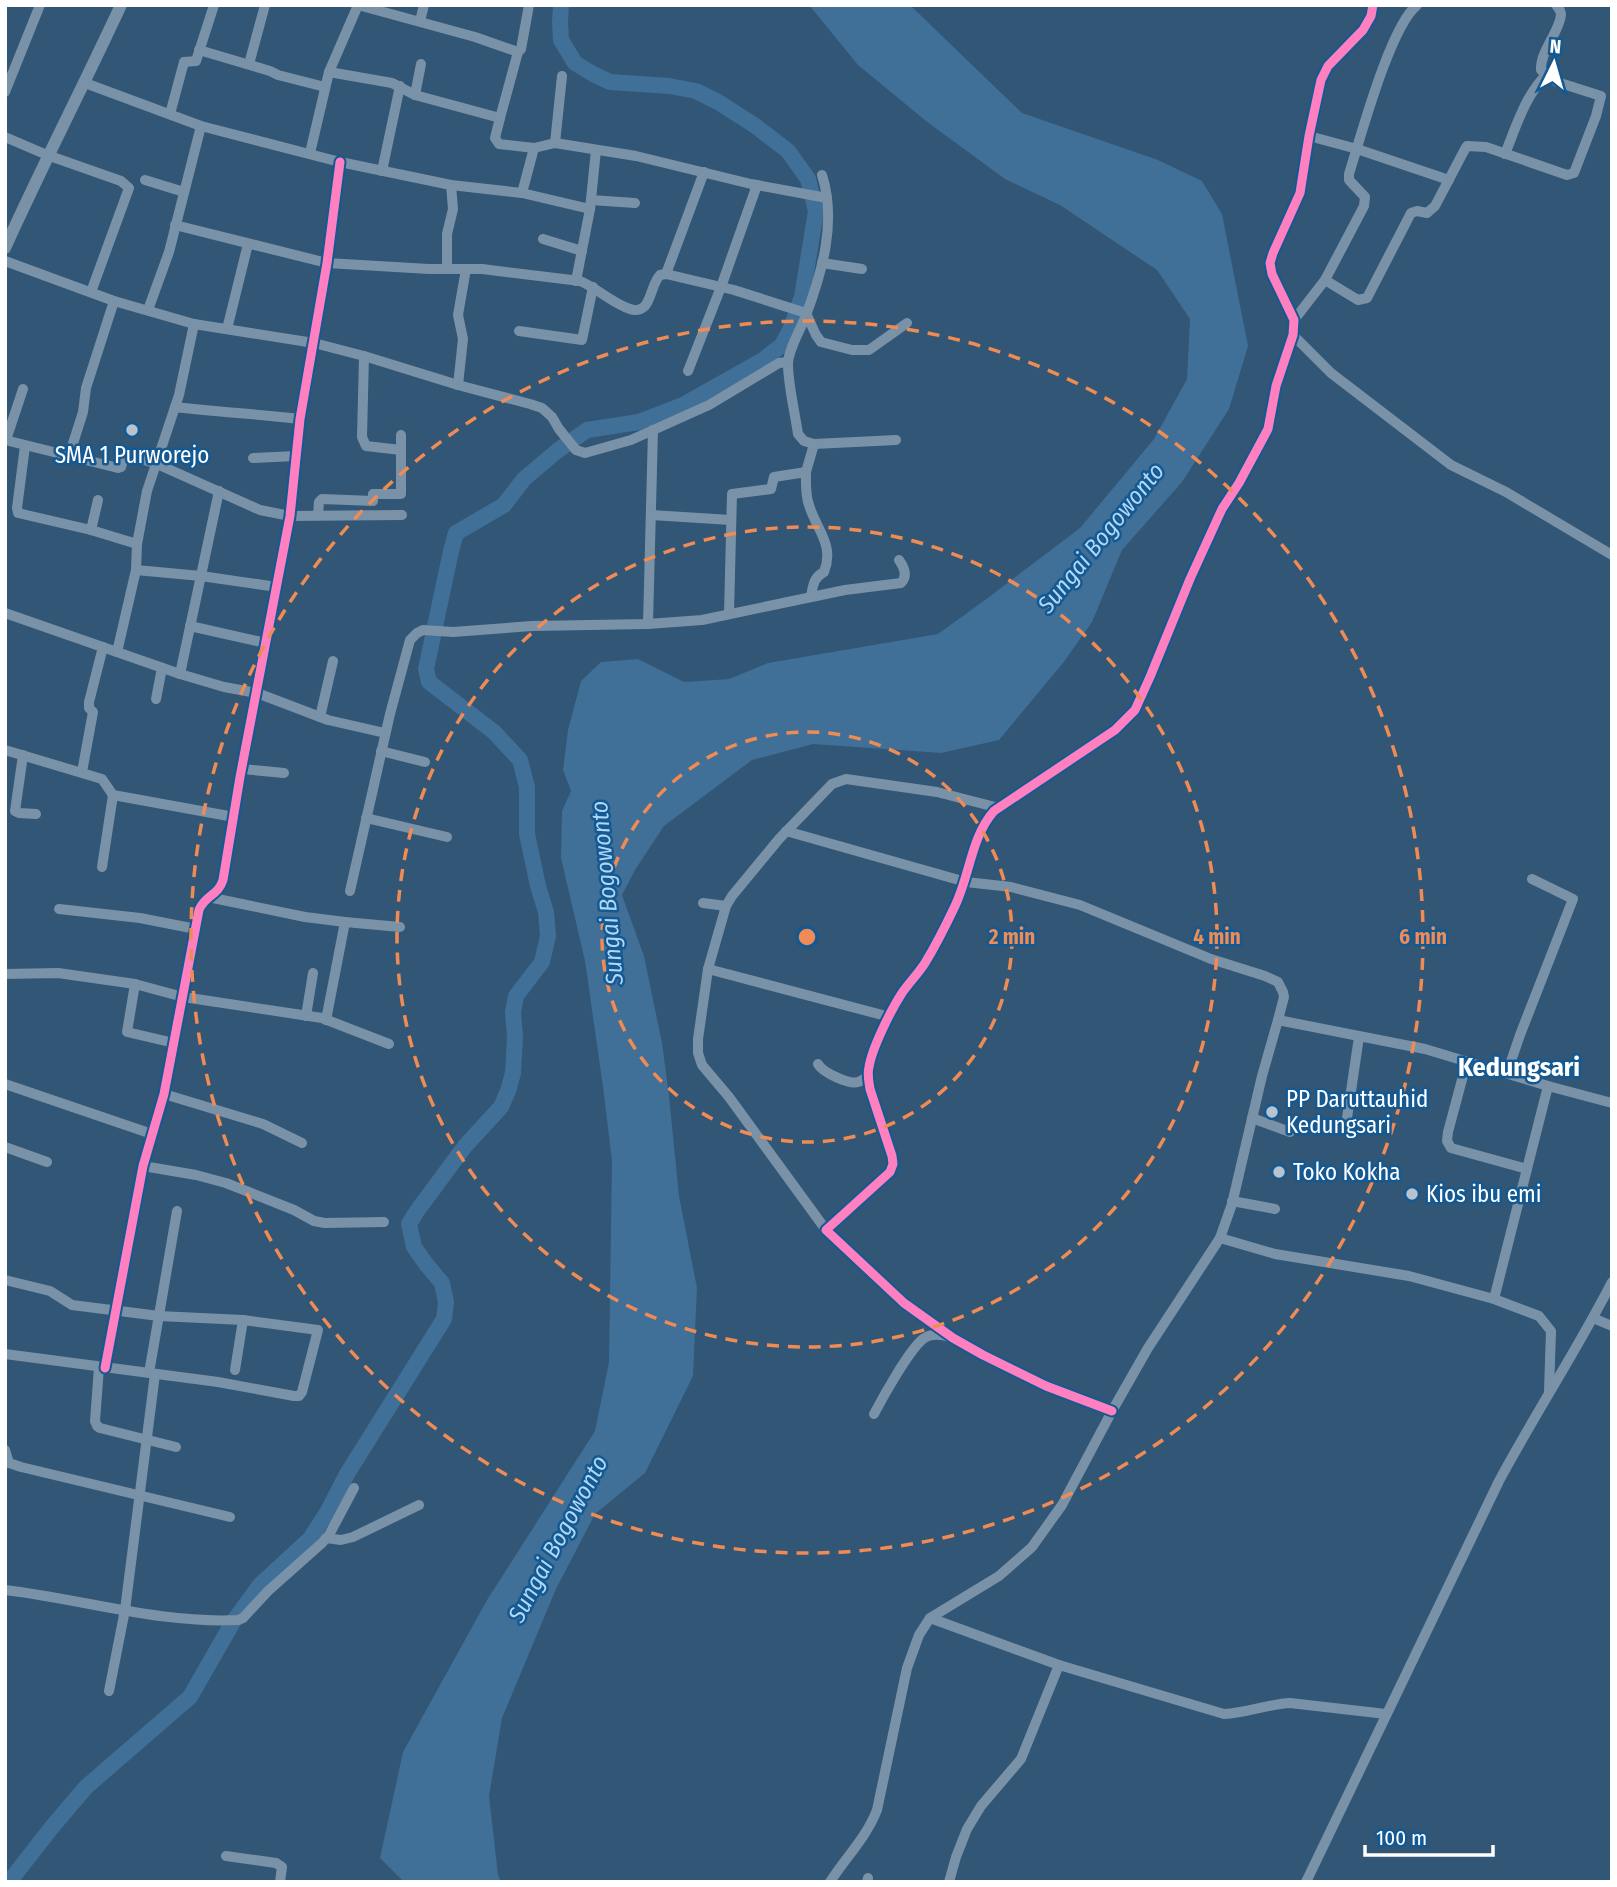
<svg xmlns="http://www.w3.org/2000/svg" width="1617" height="1887" viewBox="0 0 1617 1887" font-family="'Fira Sans Condensed',sans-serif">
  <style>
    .water { fill: #406f98 }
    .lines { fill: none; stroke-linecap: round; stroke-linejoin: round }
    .river { stroke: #406f98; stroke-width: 16 }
    .minor { stroke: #7992a8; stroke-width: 10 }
    .major { stroke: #7992a7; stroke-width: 12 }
    .cycleway-casing { stroke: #155992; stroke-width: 13 }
    .cycleway { stroke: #ff80c0; stroke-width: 9 }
    .ring { fill: none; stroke: #ef8b55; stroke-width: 3.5; stroke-dasharray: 12 9 }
    .poi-dot { fill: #b7c4cf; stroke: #155992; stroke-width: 2.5 }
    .labels { text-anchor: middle; stroke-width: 5; stroke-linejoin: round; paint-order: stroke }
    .poi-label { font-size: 23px; fill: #fff; stroke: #155992; text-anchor: start }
    .water-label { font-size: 24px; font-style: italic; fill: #afd8f8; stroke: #155992 }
    .quarter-label { font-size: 26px; font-weight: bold; fill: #fff; stroke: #155992 }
    .centre { fill: #ef8b55; stroke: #155992; stroke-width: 3.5 }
    .ring-label { font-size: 21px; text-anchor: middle; font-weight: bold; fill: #ef8b55; stroke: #155992; stroke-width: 5; stroke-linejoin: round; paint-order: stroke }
  </style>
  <rect width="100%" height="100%" fill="#325675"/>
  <polygon class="water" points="809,5 910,5 1022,113 1158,160 1202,181 1222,214 1248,346 1229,409 1182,482 1122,550 1092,622 1063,663 999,740 941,753 813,744 752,760 664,826 635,870 622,895 644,956 662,1043 669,1096 679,1196 697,1288 693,1376 645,1473 595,1514 556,1589 502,1718 489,1796 498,1875 501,1882 404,1882 380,1858 403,1752 487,1600 595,1431 609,1362 612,1161 603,1087 585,961 561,858 562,811 571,791 563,770 568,730 581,681 601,662 638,659 684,682 729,679 768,663 938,634 985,600 1080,528 1154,439 1187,379 1190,319 1157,270 1060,205 1005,179 926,121 858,65"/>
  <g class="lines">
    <polyline class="river" points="9,1882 52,1827 86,1787 190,1697 233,1622 260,1585 310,1539 328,1511 347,1474 444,1319 446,1302 442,1283 426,1264 414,1247 409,1224 417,1211 465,1146 501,1107 508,1091 513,1073 515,1037 513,1012 516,996 542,962 548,936 546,912 538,886 527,834 527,787 520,760 494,732 429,682 426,669 451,551 456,533 504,505 524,479 557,451 587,430 639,422 683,405 763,360 782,345 791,328 802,297 816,211 808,179 788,151 754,125 718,102 696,91 669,86 610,82 593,74 575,63 561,40 560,22 561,5"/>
    <g class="minor">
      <polyline points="358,5 475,37 518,52 521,49 529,5"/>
      <polyline points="420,21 424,5"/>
      <polyline points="199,50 270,71 278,75 325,87"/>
      <polyline points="249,64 265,5"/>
      <polyline points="329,72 392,83 415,95 500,118 495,138 499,144 534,148 555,143 636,156 751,184 827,198"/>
      <polyline points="85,83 201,126 340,162 451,185 522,193 590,209"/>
      <polyline points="5,92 40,5"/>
      <polyline points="415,95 421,64"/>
      <polyline points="170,114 184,62 196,61 214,5"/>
      <polyline points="500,118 518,52"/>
      <polyline points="1309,136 1357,149 1449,180"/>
      <polyline points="5,137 47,155 121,181 129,188 91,292"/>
      <polyline points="555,143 562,76"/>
      <polyline points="310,153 329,72 358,5"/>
      <path d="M 1505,154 C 1516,127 1525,96 1546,75"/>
      <polyline points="382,171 400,86"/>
      <path d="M 822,175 C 837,222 822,273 805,318 C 800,330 788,351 788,364 C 788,384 795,413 798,434 L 804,441 L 814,444 L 896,440"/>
      <polyline points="145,180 184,192"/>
      <polyline points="522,193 534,148"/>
      <polyline points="591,200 635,203"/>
      <path d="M 175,225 L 327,263 L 429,269 L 482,269 L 580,281 C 597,288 612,303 630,309 C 635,311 641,310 645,306 C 652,297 652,284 660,275 L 666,274 L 734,290 L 806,313 L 816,335 L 821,342 L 852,350 L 869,350 L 907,323"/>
      <polyline points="543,239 582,251"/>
      <polyline points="5,261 114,301 194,324 314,343 364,356 458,385 530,404 542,408 552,417 559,429 576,450 585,453 631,440 709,405 779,363 788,362"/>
      <polyline points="822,263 862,269"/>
      <polyline points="447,269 447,234 453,209 451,185"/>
      <polyline points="666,274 704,172"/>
      <path d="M 1325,280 L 1358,300 L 1367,298 L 1411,213 L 1417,211 L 1427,213 L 1435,206 L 1465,149 L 1467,146 L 1486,147 L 1567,175 L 1574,173 L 1596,116 L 1601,96 L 1557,82 L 1541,70 C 1540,51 1559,33 1561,15 C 1561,10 1559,9 1556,5"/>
      <polyline points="576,281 590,209 596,150"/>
      <polyline points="148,310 169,252 201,126"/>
      <path d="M 1294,320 L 1325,280 L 1364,206 L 1365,197 L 1349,180 L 1349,174 C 1361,136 1390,27 1417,5"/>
      <polyline points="227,329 248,244"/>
      <polyline points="519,331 582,340 593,287"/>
      <polyline points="1293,335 1331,373 1451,465 1506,492 1612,555"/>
      <polyline points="364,356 362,437 366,446 401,450"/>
      <polyline points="688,371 721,287 757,185"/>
      <polyline points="458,385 463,339 458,315 466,269"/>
      <path d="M 175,407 C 217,412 258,414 300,419"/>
      <polyline points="5,440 118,468 121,467 124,457 129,455 157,464 260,510 290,516 402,515"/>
      <polyline points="6,440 23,389"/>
      <polyline points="25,446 17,508 18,513 91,530 137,544 136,570 201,576 277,587"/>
      <polyline points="69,456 83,412 86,388 114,301"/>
      <polyline points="253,458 296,456"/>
      <path d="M 806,472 C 806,483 805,494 809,505 C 816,529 835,545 824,572 C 813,578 813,586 811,597"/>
      <polyline points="318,515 319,502 322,499 373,501 373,494 401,494 401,435"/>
      <polyline points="651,515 731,520"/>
      <polyline points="91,530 98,500"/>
      <polyline points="137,544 147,491 179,395 194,324"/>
      <polyline points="5,613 180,674 224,687 257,693 328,720 385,733"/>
      <polyline points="729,614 732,494 771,489 774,477 806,472 814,444"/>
      <polyline points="648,624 653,430"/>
      <polyline points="190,626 266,643"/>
      <polyline points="117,652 136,570"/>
      <polyline points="180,674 219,491"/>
      <polyline points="156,699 162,668"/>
      <polyline points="320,717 333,661"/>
      <polyline points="5,750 102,779 113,795 234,817"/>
      <polyline points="381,751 425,762"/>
      <polyline points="23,755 15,811 19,813 36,814"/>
      <polyline points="242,769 284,773"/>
      <polyline points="82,772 93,712 89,708 89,702 103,647"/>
      <polyline points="366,818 447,837"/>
      <polyline points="786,831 966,882 1011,887 1080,905 1211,959 1265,976 1278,982 1283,992 1284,997 1278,1020 1425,1049 1548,1086 1612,1103"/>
      <polyline points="102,867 113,795"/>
      <path d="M 350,891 L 390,714 L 410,640 L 417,633 L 423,630 L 453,632 L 532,626 L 648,624 L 702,620 L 845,590 L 901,583 C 908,576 904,567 899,560"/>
      <polyline points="208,897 305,917 345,922 400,927"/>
      <polyline points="703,903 726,906"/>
      <polyline points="59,909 140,918 196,929"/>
      <polyline points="708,969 890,1017"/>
      <polyline points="5,974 58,973 135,984 183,997 322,1018 389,1044"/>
      <polyline points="135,984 127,1032 174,1043"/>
      <polyline points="306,1016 313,973"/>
      <polyline points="326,1020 345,922"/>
      <polyline points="1467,1061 1448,1132 1447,1141 1451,1148 1527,1169"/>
      <path d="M 818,1064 C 822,1072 849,1085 858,1082 C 862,1081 865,1078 868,1076"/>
      <polyline points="1507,1073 1520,1035 1573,899 1532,879"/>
      <polyline points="5,1084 152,1134"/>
      <polyline points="164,1094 263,1124 302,1143"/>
      <polyline points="1252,1118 1290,1132"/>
      <polyline points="1347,1118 1359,1037"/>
      <polyline points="5,1147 47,1162"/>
      <polyline points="143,1166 196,1175 226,1183 294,1210 314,1221 325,1223 384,1222"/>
      <polyline points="1232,1201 1275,1209"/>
      <polyline points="826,1230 729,1097 702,1065 698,1053 698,1039 708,969 726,906 732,896 779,839 832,784 846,779 937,792 999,808"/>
      <polyline points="1220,1238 1275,1254 1409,1276 1494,1299 1539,1316 1551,1331 1549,1391"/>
      <polyline points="5,1280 50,1291 72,1305 159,1316 243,1320 318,1330 302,1392 299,1396 294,1396 218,1382 5,1354"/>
      <polyline points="1494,1299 1548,1086"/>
      <polyline points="1593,1318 1612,1326"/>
      <polyline points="99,1367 95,1421 97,1426 100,1428 176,1447"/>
      <path d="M 105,1368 L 143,1166 L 164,1094 L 199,910 C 205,895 218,896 223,880 L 240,777 L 290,516 L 300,419 L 327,263 L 340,162"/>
      <polyline points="235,1370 243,1320"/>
      <polyline points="149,1373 177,1211"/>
      <path d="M 1112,1411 L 1046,1386 L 983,1355 L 953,1338 L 904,1303 L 826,1230 L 890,1172 L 893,1164 L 892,1156 L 870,1089 C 869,1082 867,1075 869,1067 C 872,1048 891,1010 902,993 C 909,983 918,974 925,963 C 936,945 946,925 955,906 C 970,875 971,837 994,811 L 1115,730 L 1135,710 L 1150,677 L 1190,579 L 1222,509 L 1239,483 L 1268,429 L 1276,386 L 1293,335 L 1294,320 L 1272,274 L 1270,263 L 1273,253 L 1300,193 L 1309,136 L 1321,80 L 1328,66 L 1363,30 L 1371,16 L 1373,5"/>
      <path d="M 874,1414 C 883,1397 909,1350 923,1339 C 931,1333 940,1334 950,1337"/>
      <polyline points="5,1450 9,1463 21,1467 230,1517"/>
      <polyline points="326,1538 341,1540 353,1537 419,1505"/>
      <path d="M 5,1590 C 82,1599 160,1624 238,1620 L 243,1618 L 268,1591 L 322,1543 L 329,1535 L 354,1488"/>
      <path d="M 930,1618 L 1059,1665 L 1224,1714 C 1247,1713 1268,1704 1290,1703 L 1386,1714"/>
      <polyline points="109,1691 125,1610 155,1374"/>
      <polyline points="226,1856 276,1863 282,1867 280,1882"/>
      <path d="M 830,1882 C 846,1857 866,1838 877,1810 L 907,1668 L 919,1635 L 930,1618 L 999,1576 L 1032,1547 L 1062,1505 L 1112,1411 L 1148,1348 L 1220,1238 L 1232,1204 L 1262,1076 L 1278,1020"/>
      <polyline points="867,1882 868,1878"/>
      <polyline points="949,1882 956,1857 967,1829 981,1806 1021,1759 1059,1665"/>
      <path d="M 1306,1882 L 1499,1481 C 1535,1414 1577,1350 1612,1282"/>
    </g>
    <path class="major" d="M 5,248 C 42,166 83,87 121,5"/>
    <g class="cycleway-casing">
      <g id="cycleway">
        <path d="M 105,1368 L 143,1166 L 164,1094 L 199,910 C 205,895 218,896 223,880 L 240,777 L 290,516 L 300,419 L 327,263 L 340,162"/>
        <path d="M 1112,1411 L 1046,1386 L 983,1355 L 953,1338 L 904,1303 L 826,1230 L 890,1172 L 893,1164 L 892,1156 L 870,1089 C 869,1082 867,1075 869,1067 C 872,1048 891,1010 902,993 C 909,983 918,974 925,963 C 936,945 946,925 955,906 C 970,875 971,837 994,811 L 1115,730 L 1135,710 L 1150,677 L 1190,579 L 1222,509 L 1239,483 L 1268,429 L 1276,386 L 1293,335 L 1294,320 L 1272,274 L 1270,263 L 1273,253 L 1300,193 L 1309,136 L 1321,80 L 1328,66 L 1363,30 L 1371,16 L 1373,5"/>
      </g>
    </g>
    <use href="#cycleway" class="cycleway"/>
  </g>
  <g class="ring">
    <circle cx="807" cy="937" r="205"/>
    <circle cx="807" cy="937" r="410"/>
    <circle cx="807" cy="937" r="616"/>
  </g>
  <g class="poi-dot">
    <circle cx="132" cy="430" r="7"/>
    <circle cx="1272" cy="1112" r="7"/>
    <circle cx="1279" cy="1172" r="7"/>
    <circle cx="1412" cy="1194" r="7"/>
  </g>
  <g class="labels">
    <g class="poi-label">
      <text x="132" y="463" text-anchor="middle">SMA 1 Purworejo</text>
      <text x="1286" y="1107">PP Daruttauhid<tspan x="1286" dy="26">Kedungsari</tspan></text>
      <text x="1293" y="1180">Toko Kokha</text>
      <text x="1426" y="1202">Kios ibu emi</text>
    </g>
    <g class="water-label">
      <text transform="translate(1101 538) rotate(-51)" y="8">Sungai Bogowonto</text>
      <text transform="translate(607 893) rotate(-95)" y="8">Sungai Bogowonto</text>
      <text transform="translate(558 1539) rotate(-62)" y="8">Sungai Bogowonto</text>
    </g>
    <g class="quarter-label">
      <text x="1519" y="1076">Kedungsari</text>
    </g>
  </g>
  <circle cx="807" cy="937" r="10" class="centre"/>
  <g class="ring-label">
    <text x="1012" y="944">2 min</text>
    <text x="1217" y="944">4 min</text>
    <text x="1423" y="944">6 min</text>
  </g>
  <rect width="1617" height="1887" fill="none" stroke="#ffffff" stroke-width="14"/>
  <g transform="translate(1554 63) rotate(5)" stroke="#155992" stroke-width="5" paint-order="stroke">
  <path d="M0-5L12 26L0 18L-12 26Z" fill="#ffffff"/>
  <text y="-10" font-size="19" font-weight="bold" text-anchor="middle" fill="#ffffff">N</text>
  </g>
  <path d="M1365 1845v10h128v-10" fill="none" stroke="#ffffff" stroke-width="3.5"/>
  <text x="1376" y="1845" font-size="21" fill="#ffffff" stroke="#155992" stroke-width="5" paint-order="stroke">100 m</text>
</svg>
